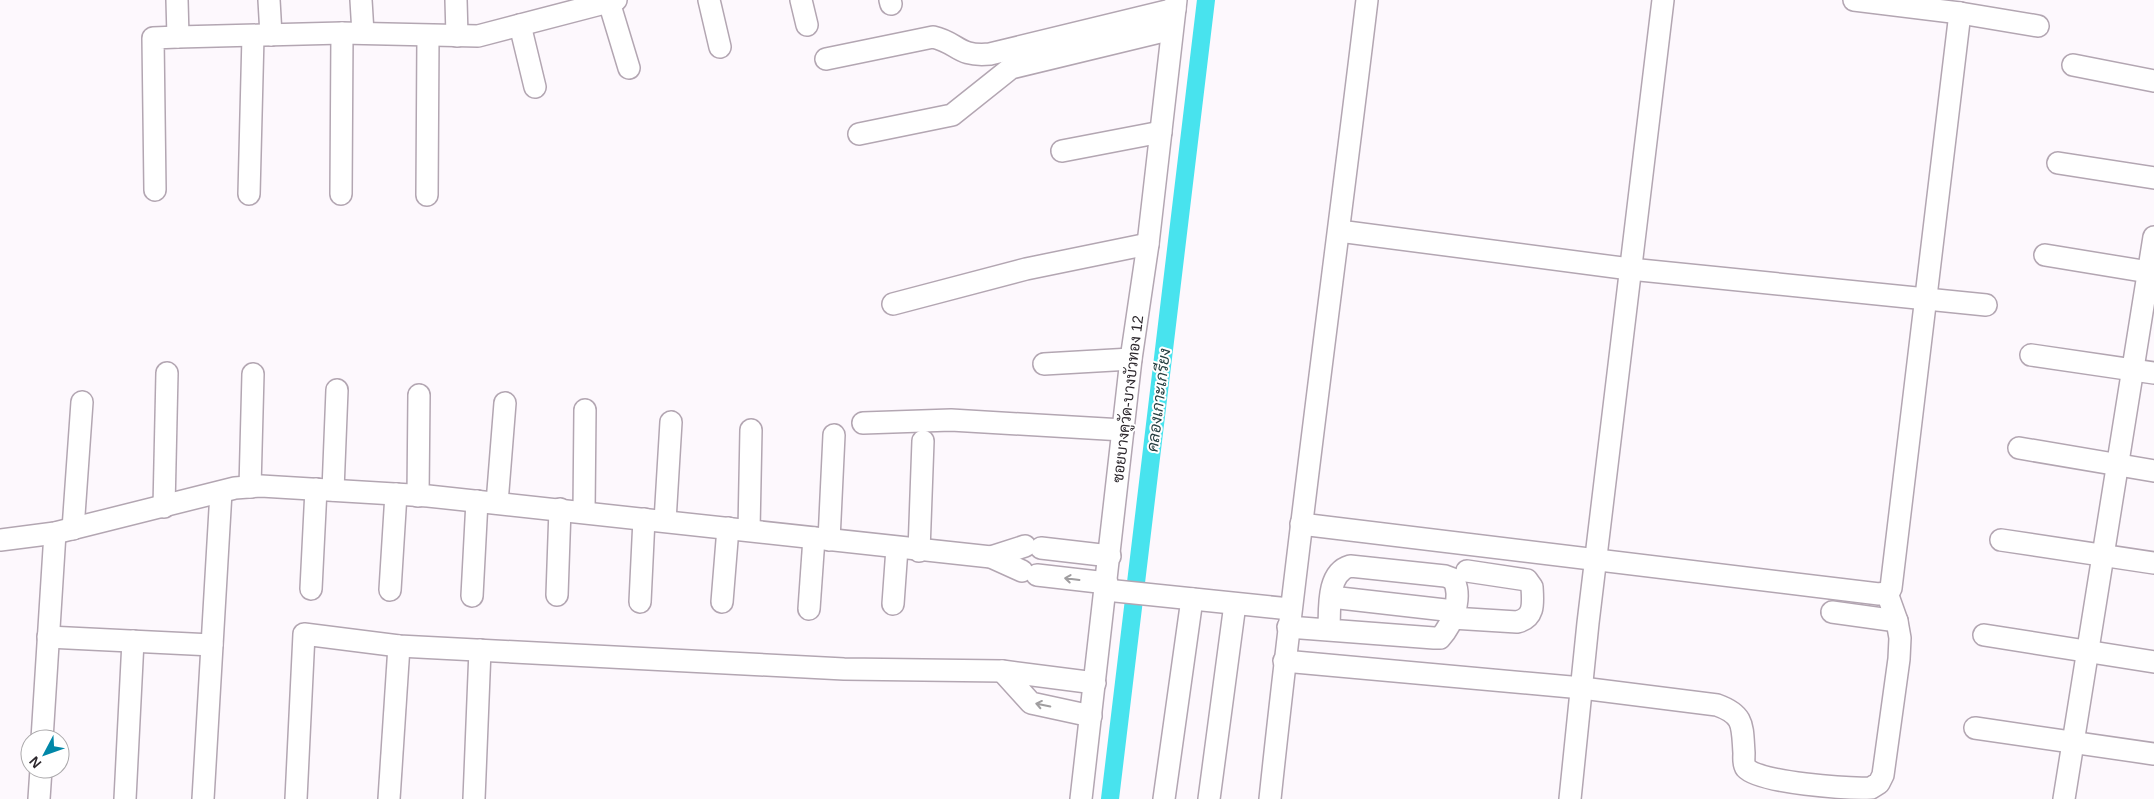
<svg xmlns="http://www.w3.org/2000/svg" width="2154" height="799" viewBox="0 0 2154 799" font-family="Arial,Sarabun,sans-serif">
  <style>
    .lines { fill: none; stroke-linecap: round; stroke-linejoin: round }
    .canal { stroke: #48e3ee; stroke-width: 18 }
    .minor-casing { stroke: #b3a6b2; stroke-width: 24 }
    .minor { stroke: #fff; stroke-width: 21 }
    .oneway { stroke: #a09ea0 }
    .labels { text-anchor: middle; stroke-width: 4; stroke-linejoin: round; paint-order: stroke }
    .street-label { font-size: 15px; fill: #2c272c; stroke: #fff }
    .water-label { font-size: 16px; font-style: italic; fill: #274042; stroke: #fff }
  </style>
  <rect width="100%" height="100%" fill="#fdf8fd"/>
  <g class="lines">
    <polyline class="canal" points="1110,799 1206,0"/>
    <g class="minor-casing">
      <g id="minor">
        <polyline points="177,0 178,37 342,33 478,36 616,0"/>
        <polyline points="269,0 271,35"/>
        <polyline points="361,0 363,33"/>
        <polyline points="456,0 457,36"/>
        <polyline points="709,0 720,47"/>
        <polyline points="801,0 807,25"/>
        <polyline points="890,0 891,4"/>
        <polyline points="1854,0 1960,13 2038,26"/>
        <polyline points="609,2 629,68"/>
        <polyline points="520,25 535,87"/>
        <path d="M 826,59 L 933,37 C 959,43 957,57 990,54 L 1175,9"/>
        <polyline points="2073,65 2154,81"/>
        <polyline points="859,134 952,115 1011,68 1172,29"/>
        <polyline points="1062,151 1161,132"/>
        <polyline points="2058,163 2154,178"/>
        <polyline points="155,190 153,38 178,37"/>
        <polyline points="249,194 253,36"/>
        <polyline points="341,194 342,33"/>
        <polyline points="427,195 428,36"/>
        <polyline points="1339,231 1630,269 1986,305"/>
        <polyline points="2045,255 2154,273"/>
        <polyline points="893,304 1026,269 1148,244"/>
        <polyline points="2031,355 2154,373"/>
        <polyline points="1044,364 1131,359"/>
        <polyline points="863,423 951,420 1123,430"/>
        <polyline points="2019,448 2154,471"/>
        <polyline points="250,487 253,374"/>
        <polyline points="333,490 337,390"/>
        <polyline points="418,496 419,395"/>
        <polyline points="497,503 505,403"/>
        <polyline points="164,507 167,373"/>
        <polyline points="584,512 585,410"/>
        <polyline points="665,521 671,422"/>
        <polyline points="1301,524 1879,594 1889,592 1891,588 1960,13"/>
        <polyline points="73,529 82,402"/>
        <polyline points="749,530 751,430"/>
        <polyline points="0,540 55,533 235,488 261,486 428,496 991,557 1022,571"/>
        <polyline points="829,540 834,435"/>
        <polyline points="2001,540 2154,563"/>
        <polyline points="1041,548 1110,556"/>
        <polyline points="919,551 923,441"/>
        <polyline points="991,557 1025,546"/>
        <polyline points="1037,575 1107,583"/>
        <polyline points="311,589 316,489"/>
        <polyline points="390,590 396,494"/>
        <polyline points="1106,590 1290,609"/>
        <polyline points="557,595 560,509"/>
        <polyline points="472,596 477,501"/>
        <polyline points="1331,597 1454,611"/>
        <polyline points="640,602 644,519"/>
        <polyline points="722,602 728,528"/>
        <polyline points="893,604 897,548"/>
        <polyline points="809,609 814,538"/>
        <polyline points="1832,612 1897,621"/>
        <path d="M 1452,618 L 1517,622 C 1535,618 1533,603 1532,587 L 1527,580 L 1467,571"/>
        <path d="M 1288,627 L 1434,638 L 1440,638 C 1453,624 1463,596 1453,579 L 1445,576 L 1350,566 C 1326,573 1330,610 1329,630"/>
        <polyline points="1984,635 2154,662"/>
        <polyline points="48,637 212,645"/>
        <path d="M 1284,661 L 1582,688 L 1717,705 C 1745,715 1742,726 1744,753 C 1744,758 1743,764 1746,768 C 1759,783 1849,789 1871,788 L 1879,783 L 1883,775 L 1899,659 L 1900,638 L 1897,621 L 1887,593"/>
        <polyline points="1091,716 1031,703 1002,671 1095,683"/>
        <polyline points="1975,728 2154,754"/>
        <polyline points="42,739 55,533"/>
        <polyline points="39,799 41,769"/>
        <polyline points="125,799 133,641"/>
        <polyline points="203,799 221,492"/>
        <polyline points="296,799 304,634 399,646 844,669 1002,671"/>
        <polyline points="389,799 399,646"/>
        <polyline points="474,799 480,650"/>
        <polyline points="1081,799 1131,359 1148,244 1176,0"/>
        <polyline points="1164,799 1192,599"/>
        <polyline points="1209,799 1235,604"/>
        <path d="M 1270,799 C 1298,532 1335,266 1367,0"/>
        <polyline points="1570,799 1588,623 1663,0"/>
        <polyline points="2064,799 2154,237"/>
      </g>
    </g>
    <use href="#minor" class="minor"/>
  </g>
  <defs><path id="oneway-shaft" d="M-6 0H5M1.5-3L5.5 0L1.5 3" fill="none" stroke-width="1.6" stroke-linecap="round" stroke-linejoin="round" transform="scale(1.25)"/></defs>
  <g class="oneway">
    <use href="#oneway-shaft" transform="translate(1072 579) rotate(-173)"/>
    <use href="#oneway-shaft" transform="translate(1043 705) rotate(-168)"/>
  </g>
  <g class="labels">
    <g class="street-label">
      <text transform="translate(1128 399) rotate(-83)" y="5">ซอยบางคูวัด-บางบัวทอง 12</text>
    </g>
    <g class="water-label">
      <text transform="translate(1158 400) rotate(-83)" y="6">คลองเกาะเกรียง</text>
    </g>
  </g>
  <g transform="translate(45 754) rotate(229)"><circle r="24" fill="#ffffff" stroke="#aba9ab"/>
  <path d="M0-4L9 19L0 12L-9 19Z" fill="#0087a8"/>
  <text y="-8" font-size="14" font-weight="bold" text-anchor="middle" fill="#2c272c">N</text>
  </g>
</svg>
